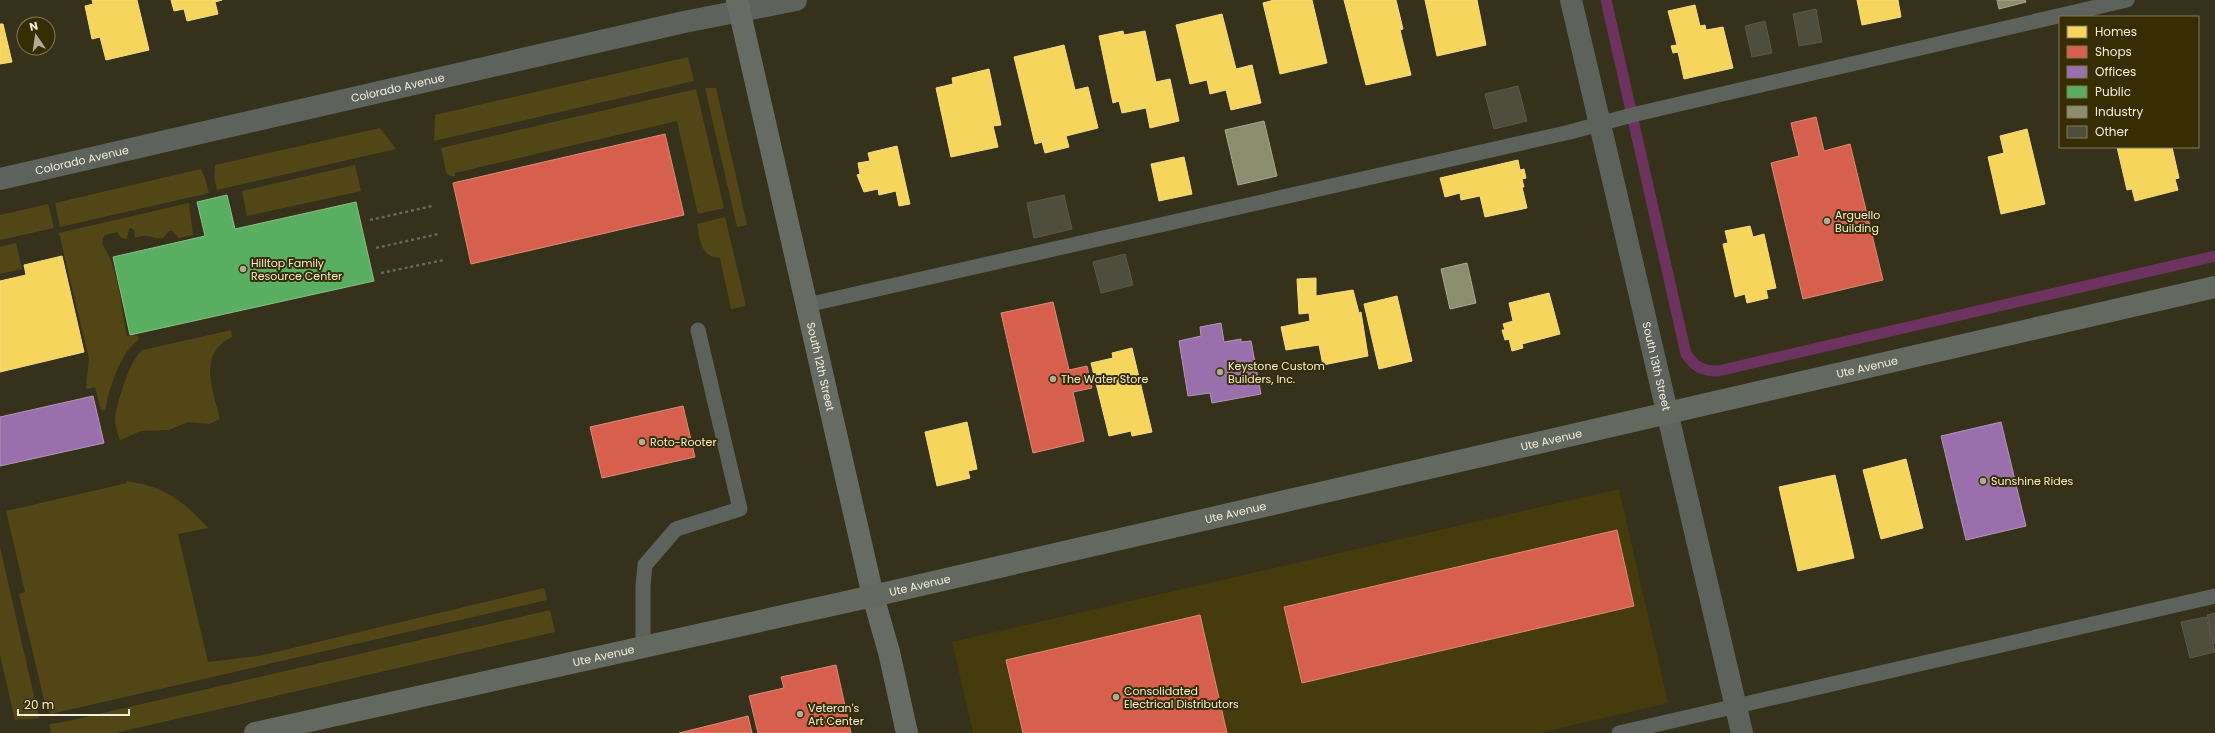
<svg xmlns="http://www.w3.org/2000/svg" width="2215" height="733" viewBox="0 0 2215 733" font-family="Poppins,sans-serif">
  <style>
    .built { fill: #463b0c }
    .green { fill: #524617 }
    .homes { fill: #f6d55c; stroke: #f5dc81 }
    .shops { fill: #d6604d; stroke: #df8b77 }
    .offices { fill: #9970ab; stroke: #b496b8 }
    .public { fill: #5aae61; stroke: #88c185 }
    .industry { fill: #8c8c6e; stroke: #aba98e }
    .lines { fill: none; stroke-linecap: round; stroke-linejoin: round }
    .stream { stroke: #6b335d; stroke-width: 11 }
    .building { fill: #4f4d3c; stroke: #5a5947 }
    .path { stroke: #66675e; stroke-width: 2.5; stroke-dasharray: 3 3; stroke-linecap: butt }
    .service { stroke: #5e625c; stroke-width: 15 }
    .minor { stroke: #5e625c; stroke-width: 22 }
    .secondary { stroke: #666c64; stroke-width: 22 }
    .primary { stroke: #64695f; stroke-width: 22 }
    .poi-dot { fill: #b1ac96; stroke: #372d04; stroke-width: 1.5 }
    .labels { text-anchor: middle; stroke-width: 4; stroke-linejoin: round; paint-order: stroke }
    .street-label { font-size: 11px; fill: #f3eed8; stroke: #372d04 }
    .poi-label { font-size: 11px; fill: #f3eed8; stroke: #372d04; text-anchor: start }
  </style>
  <rect width="100%" height="100%" fill="#36311b"/>
  <polygon class="built" points="1619,489 1668,703 1539,733 973,733 952,642"/>
  <g class="green">
    <polygon points="688,57 694,81 434,141 435,115"/>
    <polygon points="705,88 716,88 747,225 737,227"/>
    <polygon points="696,89 724,208 698,214 677,121 455,173 455,176 450,176 446,172 441,148"/>
    <polygon points="380,128 396,149 217,190 214,176 215,165"/>
    <polygon points="355,165 361,191 247,216 242,191"/>
    <polygon points="201,169 205,178 209,193 60,227 55,203"/>
    <path d="M 189,203 L 193,235 L 179,238 L 172,231 L 169,231 L 163,238 C 151,240 150,232 135,238 L 134,230 L 131,228 L 129,229 L 127,239 L 121,238 L 117,232 L 105,235 C 99,243 104,246 108,254 C 119,277 122,311 127,336 L 138,335 L 139,340 C 122,349 109,388 106,407 L 105,410 L 101,410 L 95,387 L 87,389 L 86,387 L 89,359 L 59,233 Z"/>
    <polygon points="48,204 54,228 0,240 0,215"/>
    <path d="M 725,217 L 746,306 L 731,309 L 720,258 C 700,257 700,239 697,224 Z"/>
    <polygon points="16,243 22,269 0,274 0,247"/>
    <path d="M 231,330 L 232,337 C 197,354 213,389 220,419 L 209,424 L 188,422 L 169,430 L 141,431 L 120,440 C 118,434 115,426 115,419 C 116,405 131,356 143,350 Z"/>
    <path d="M 126,481 C 163,486 183,500 208,528 L 178,534 L 208,662 L 259,656 L 544,588 L 547,600 L 51,714 L 46,708 L 19,594 L 25,592 L 6,511 L 127,483 Z"/>
    <polygon points="0,547 39,718 15,720 0,655"/>
    <polygon points="550,610 555,632 115,733 51,733 49,724 64,722"/>
  </g>
  <g class="homes">
    <polygon points="92,0 137,0 149,50 106,60 100,37 92,39 85,6 93,4"/>
    <polygon points="171,0 222,0 215,2 218,14 187,21 184,9 174,11"/>
    <polygon points="1274,0 1312,0 1327,63 1280,74 1263,3"/>
    <polygon points="1344,0 1396,0 1403,29 1400,30 1411,75 1366,85"/>
    <polygon points="1425,0 1477,0 1486,45 1437,56"/>
    <polygon points="1857,0 1898,0 1901,17 1862,25"/>
    <polygon points="1695,5 1700,26 1705,25 1706,30 1723,27 1733,68 1684,79 1678,52 1673,53 1671,46 1677,45 1668,11"/>
    <polygon points="1222,14 1236,69 1252,65 1261,103 1231,110 1226,90 1210,94 1207,80 1190,84 1176,25"/>
    <polygon points="0,24 3,24 12,62 0,64"/>
    <polygon points="1123,31 1124,35 1145,31 1156,82 1170,79 1179,121 1150,128 1146,108 1122,113 1119,101 1113,103 1099,36"/>
    <polygon points="1064,45 1075,90 1088,87 1098,128 1066,136 1069,147 1045,153 1042,142 1035,144 1014,57"/>
    <polygon points="989,69 1001,125 993,126 998,147 951,157 936,88 953,84 952,78"/>
    <polygon points="2027,129 2045,204 2001,214 1988,157 2004,153 2000,136"/>
    <polygon points="897,146 910,204 899,206 896,191 879,195 878,189 864,192 857,175 860,174 858,163 870,161 868,153"/>
    <polygon points="2117,147 2172,147 2179,178 2175,179 2178,190 2135,201 2132,189 2127,190"/>
    <polygon points="1184,157 1192,194 1159,201 1151,164"/>
    <polygon points="1518,160 1520,170 1524,169 1526,178 1522,179 1524,187 1522,187 1527,208 1485,217 1480,196 1461,200 1460,193 1445,197 1440,178"/>
    <polygon points="1750,226 1753,237 1764,234 1776,288 1766,290 1768,298 1747,303 1745,294 1735,297 1723,244 1728,243 1725,231"/>
    <polygon points="62,256 84,352 0,372 0,281 26,275 24,265"/>
    <polygon points="1316,278 1316,296 1353,290 1359,313 1361,312 1368,356 1323,365 1319,345 1286,350 1281,327 1310,321 1309,313 1299,314 1297,279"/>
    <polygon points="1549,293 1560,334 1522,344 1523,348 1512,351 1509,339 1505,340 1502,330 1505,330 1503,324 1513,321 1509,303"/>
    <polygon points="1397,296 1412,361 1379,369 1364,304"/>
    <polygon points="1132,348 1152,432 1132,436 1131,431 1109,436 1091,363 1113,358 1112,353"/>
    <polygon points="967,422 977,469 968,471 970,478 937,486 925,432"/>
    <polygon points="1906,459 1923,528 1881,539 1863,470"/>
    <polygon points="1835,475 1854,558 1798,571 1779,487"/>
  </g>
  <g class="shops">
    <polygon points="1816,117 1824,151 1850,144 1883,280 1803,299 1771,163 1799,156 1791,123"/>
    <polygon points="665,134 684,215 471,264 453,183"/>
    <polygon points="1053,302 1069,370 1087,366 1092,388 1073,392 1084,441 1033,453 1001,313"/>
    <polygon points="683,406 695,457 602,478 590,427"/>
    <polygon points="1617,530 1634,606 1302,683 1284,607"/>
    <polygon points="1200,615 1227,733 1023,733 1006,660"/>
    <polygon points="836,665 851,733 758,733 749,696 784,688 781,677"/>
    <polygon points="748,716 752,733 679,733"/>
  </g>
  <g class="offices">
    <polygon points="1221,323 1224,342 1241,339 1241,342 1251,341 1261,394 1212,403 1210,393 1188,396 1179,341 1201,336 1200,327"/>
    <polygon points="93,396 104,443 0,466 0,417"/>
    <polygon points="2001,422 2026,526 1966,540 1941,436"/>
  </g>
  <polygon class="public" points="227,195 235,229 356,202 374,281 130,335 113,257 205,236 197,202"/>
  <g class="industry">
    <polygon points="1997,0 2025,0 2026,2 1999,9"/>
    <polygon points="1264,121 1277,176 1238,185 1225,130"/>
    <polygon points="1467,263 1476,303 1450,309 1441,269"/>
  </g>
  <g class="lines">
    <path class="stream" d="M 1606,0 L 1686,354 C 1695,367 1702,371 1718,371 L 2215,256"/>
  </g>
  <g class="building">
    <polygon points="1816,9 1822,42 1799,46 1793,14"/>
    <polygon points="1765,21 1772,53 1752,57 1745,26"/>
    <polygon points="1518,86 1527,121 1494,129 1485,94"/>
    <polygon points="1064,195 1072,229 1034,238 1027,203"/>
    <polygon points="1125,254 1133,285 1101,293 1093,262"/>
    <polygon points="2215,613 2215,643 2213,644 2207,615"/>
    <polygon points="2206,617 2215,652 2190,658 2181,622"/>
  </g>
  <g class="lines">
    <g class="path">
      <polyline points="370,220 432,206"/>
      <polyline points="376,248 438,234"/>
      <polyline points="381,273 444,260"/>
    </g>
    <g class="service">
      <polyline points="807,305 1570,132 1632,115 2127,0"/>
      <polyline points="643,647 643,586 645,565 676,529 740,509 698,330"/>
      <polyline points="1619,733 2215,596"/>
    </g>
    <g class="minor">
      <path id="s1" d="M 1571,0 L 1742,733"/>
      <path id="s2" d="M 0,179 L 684,22 L 796,0"/>
    </g>
    <path class="secondary" id="s3" d="M 737,0 L 873,596 L 889,652 L 907,733"/>
    <path class="primary" id="s4" d="M 255,733 L 873,596 L 2215,287"/>
  </g>
  <g class="poi-dot">
    <circle cx="1827" cy="221" r="4"/>
    <circle cx="243" cy="269" r="4"/>
    <circle cx="1220" cy="372" r="4"/>
    <circle cx="1053" cy="379" r="4"/>
    <circle cx="642" cy="442" r="4"/>
    <circle cx="1983" cy="481" r="4"/>
    <circle cx="1116" cy="697" r="4"/>
    <circle cx="800" cy="714" r="4"/>
  </g>
  <g class="labels">
    <g class="street-label">
      <text dy="4" stroke="none"><textPath href="#s2" startOffset="408">Colorado Avenue</textPath></text>
      <text dy="4" stroke="none"><textPath href="#s2" startOffset="84">Colorado Avenue</textPath></text>
      <text dy="4" stroke="none"><textPath href="#s3" startOffset="376">South 12th Street</textPath></text>
      <text dy="4" stroke="none"><textPath href="#s1" startOffset="376">South 13th Street</textPath></text>
      <text dy="4" stroke="none"><textPath href="#s4" startOffset="1653">Ute Avenue</textPath></text>
      <text dy="4" stroke="none"><textPath href="#s4" startOffset="1329">Ute Avenue</textPath></text>
      <text dy="4" stroke="none"><textPath href="#s4" startOffset="1005">Ute Avenue</textPath></text>
      <text dy="4" stroke="none"><textPath href="#s4" startOffset="681">Ute Avenue</textPath></text>
      <text dy="4" stroke="none"><textPath href="#s4" startOffset="357">Ute Avenue</textPath></text>
    </g>
    <g class="poi-label">
      <text x="1835" y="219">Arguello<tspan x="1835" dy="13">Building</tspan></text>
      <text x="251" y="267">Hilltop Family<tspan x="251" dy="13">Resource Center</tspan></text>
      <text x="1228" y="370">Keystone Custom<tspan x="1228" dy="13">Builders, Inc.</tspan></text>
      <text x="1061" y="383">The Water Store</text>
      <text x="650" y="446">Roto-Rooter</text>
      <text x="1991" y="485">Sunshine Rides</text>
      <text x="1124" y="695">Consolidated<tspan x="1124" dy="13">Electrical Distributors</tspan></text>
      <text x="808" y="712">Veteran's<tspan x="808" dy="13">Art Center</tspan></text>
    </g>
  </g>
  <rect x="2059" y="16" width="140" height="132" fill="#372d04" stroke="#827a59"/>
  <rect x="2067" y="26" width="20" height="12" fill="#f6d55c" stroke="#827a59"/>
  <text x="2095" y="36" font-size="12" fill="#f3eed8">Homes</text>
  <rect x="2067" y="46" width="20" height="12" fill="#d6604d" stroke="#827a59"/>
  <text x="2095" y="56" font-size="12" fill="#f3eed8">Shops</text>
  <rect x="2067" y="66" width="20" height="12" fill="#9970ab" stroke="#827a59"/>
  <text x="2095" y="76" font-size="12" fill="#f3eed8">Offices</text>
  <rect x="2067" y="86" width="20" height="12" fill="#5aae61" stroke="#827a59"/>
  <text x="2095" y="96" font-size="12" fill="#f3eed8">Public</text>
  <rect x="2067" y="106" width="20" height="12" fill="#8c8c6e" stroke="#827a59"/>
  <text x="2095" y="116" font-size="12" fill="#f3eed8">Industry</text>
  <rect x="2067" y="126" width="20" height="12" fill="#4f4d3c" stroke="#827a59"/>
  <text x="2095" y="136" font-size="12" fill="#f3eed8">Other</text>
  <g transform="translate(36 36) rotate(347)"><circle r="19" fill="#372d04" stroke="#827a59"/>
  <path d="M0-3L7 15L0 10L-7 15Z" fill="#b1ac96"/>
  <text y="-6" font-size="11" font-weight="bold" text-anchor="middle" fill="#f3eed8">N</text>
  </g>
  <path d="M18 709v6h111v-6" fill="none" stroke="#f3eed8" stroke-width="2"/>
  <text x="24" y="709" font-size="12" fill="#f3eed8" stroke="#372d04" stroke-width="3" paint-order="stroke">20 m</text>
</svg>
